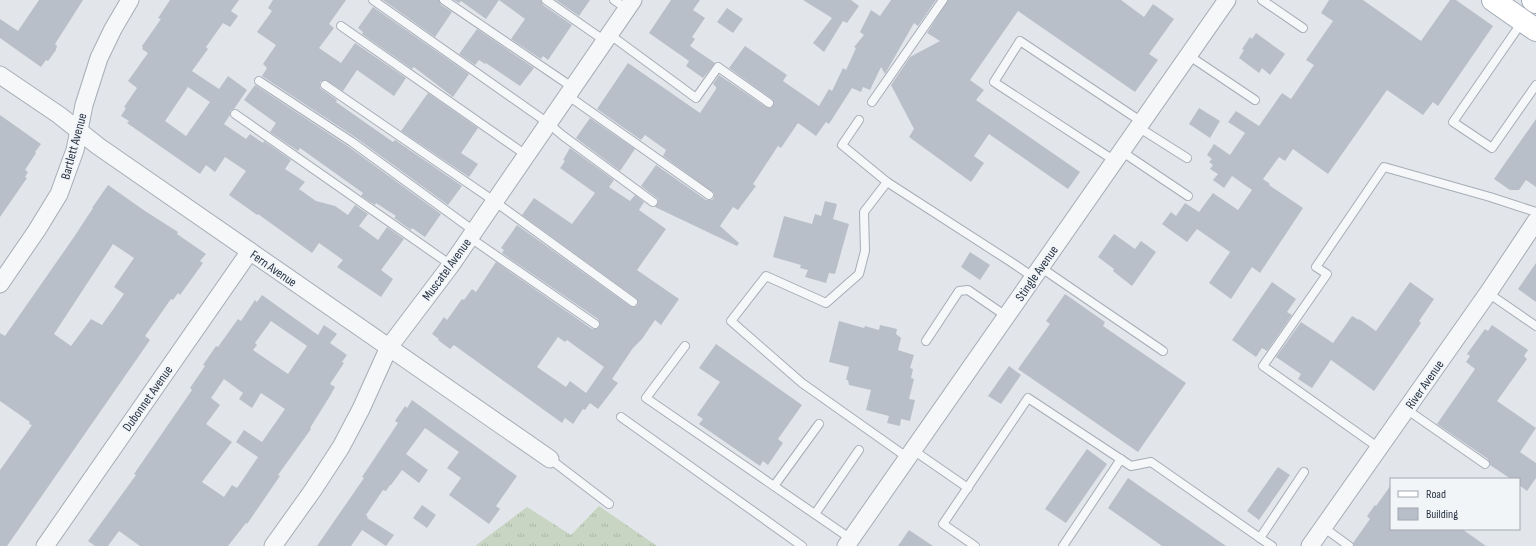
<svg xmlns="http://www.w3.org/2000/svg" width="1536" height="546" viewBox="0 0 1536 546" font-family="'Sofia Sans Condensed',sans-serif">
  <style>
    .grass { fill: url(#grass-tufts) }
    .building { fill: #b9bfc9; fill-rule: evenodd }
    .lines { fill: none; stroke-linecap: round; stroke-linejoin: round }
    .lane-casing { stroke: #a7adb6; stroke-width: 10 }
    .street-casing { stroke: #a7adb6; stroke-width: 19 }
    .primary-casing { stroke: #a1abb7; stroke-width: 24 }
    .lane { stroke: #f5f7f9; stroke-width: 8 }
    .street { stroke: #f5f7f9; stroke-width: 17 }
    .primary { stroke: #fff; stroke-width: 22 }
    .labels { text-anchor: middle; stroke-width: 3.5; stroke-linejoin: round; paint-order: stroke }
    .street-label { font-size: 13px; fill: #293444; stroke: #f2f5f8 }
  </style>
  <defs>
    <pattern id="grass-tufts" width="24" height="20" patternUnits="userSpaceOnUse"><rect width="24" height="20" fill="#c8d5c3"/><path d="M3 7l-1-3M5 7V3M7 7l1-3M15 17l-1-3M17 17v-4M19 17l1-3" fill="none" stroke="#acb7a9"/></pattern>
  </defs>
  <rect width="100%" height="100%" fill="#e2e6eb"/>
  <polygon class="grass" points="599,506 657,546 475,546 527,507 571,535"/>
  <g class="building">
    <polygon points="39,0 83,0 55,44 57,46 56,49 56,50 48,61 46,60 41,67 0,38 0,19 18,31"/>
    <path d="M 170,0 L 239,0 L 231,11 L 238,16 L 230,27 L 223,23 L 206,47 L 208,49 L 192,71 L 219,89 L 228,76 L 247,90 L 234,109 L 230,111 L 230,115 L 224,124 L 246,139 L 250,134 L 263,143 L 264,141 L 291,160 L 285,169 L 305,182 L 299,189 L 316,201 L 335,206 L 348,215 L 355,205 L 368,214 L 359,226 L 378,240 L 387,227 L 404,239 L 381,270 L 393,279 L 381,297 L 337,267 L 343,260 L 319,243 L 312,253 L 258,214 L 257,215 L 229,195 L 246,171 L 225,157 L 215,172 L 206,165 L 200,174 L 127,123 L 129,121 L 121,116 L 126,108 L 124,107 L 137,88 L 128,81 L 148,53 L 142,49 L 143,48 L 142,46 L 161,19 L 158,18 ZM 188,87 L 210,102 L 186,136 L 165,121 Z"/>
    <polygon points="273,0 346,0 329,24 334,28 319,48 341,63 355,43 406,78 394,96 357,70 343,91 326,80 320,82 320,88 337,100 336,102 393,142 395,140 462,186 448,205 355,137 262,76 267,68 263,64 276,45 257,32 272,11 268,8"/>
    <polygon points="383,0 439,0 441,5 452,12 435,37"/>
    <polygon points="454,0 541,0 543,5 572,25 548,60 543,56 541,59 511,39 525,19 499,0 486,19 461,1 459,3"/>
    <polygon points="556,0 590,0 579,16"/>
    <polygon points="671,0 700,0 693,10 705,18 692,37 695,39 690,46 715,63 703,78 686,66 689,61 649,33"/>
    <polygon points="803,0 851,0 859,6 847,23 843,21 824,52 813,43 832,18"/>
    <polygon points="891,0 936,0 918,26 914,23 885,74 881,67 870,90 863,87 861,92 852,88 829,124 826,122 816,136 798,123 781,148 778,146 753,184 756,186 738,210 733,207 720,226 739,243 737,246 655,207 658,203 658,199 641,186 656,165 706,200 712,200 714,198 714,193 663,156 666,150 645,135 641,140 597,109 628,63 700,113 716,89 716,87 713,84 719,75 766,107 771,108 774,104 772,99 729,68 745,46 787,75 783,81 819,106 829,89 832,91 843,68 846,70 856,48 854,47 864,35 860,32 871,10 880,16"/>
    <polygon points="948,0 1121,0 1144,17 1153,4 1174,19 1149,54 1158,60 1135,92 1018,11 970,80 984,90 976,100 1080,172 1068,189 989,134 974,156 984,163 971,182 909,137 914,129 891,85 910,57 940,41 927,33"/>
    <polygon points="1329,0 1363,0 1421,41 1450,0 1456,0 1493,26 1438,106 1433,102 1423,115 1387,90 1328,174 1293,149 1285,161 1279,157 1263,179 1270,184 1269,185 1303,208 1260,273 1252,267 1231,299 1209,283 1230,252 1197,229 1187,242 1162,224 1171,212 1176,216 1185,203 1199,212 1213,193 1238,210 1252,190 1232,176 1224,188 1213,180 1218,174 1210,169 1213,165 1209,162 1212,159 1207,155 1214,144 1230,155 1245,133 1228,122 1236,111 1259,126 1282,93 1291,99 1314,65 1306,60 1333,21 1321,13"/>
    <polygon points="373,7 469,74 453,97 414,67 412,69 362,34 363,32 358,28"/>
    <polygon points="727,8 743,19 733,33 717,22"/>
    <polygon points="477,29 534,68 520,86 486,63 485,64 479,60 475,65 459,54"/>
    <polygon points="1256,33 1285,54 1270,75 1262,68 1259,73 1239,58 1244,50 1242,49 1250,37 1252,39"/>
    <polygon points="255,85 349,147 441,214 425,237 412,228 411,230 394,218 396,216 376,203 375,205 361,196 363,193 300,148 298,151 270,132 276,123 244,100"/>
    <polygon points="428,93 478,128 461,153 478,164 469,177 401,131"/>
    <polygon points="1199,108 1220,121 1210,138 1189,124"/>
    <polygon points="0,115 41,144 35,152 36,153 25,170 28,172 25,177 27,178 0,217"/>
    <polygon points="590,118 635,149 620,171 576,138"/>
    <polygon points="1536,119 1536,187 1526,180 1519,190 1510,190 1494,179"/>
    <path d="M 570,148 L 614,180 L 609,187 L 630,201 L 635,195 L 644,202 L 639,210 L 666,229 L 637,270 L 679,299 L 661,325 L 655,320 L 642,339 L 633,348 L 612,379 L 618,383 L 598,409 L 590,403 L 585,410 L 583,409 L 573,424 L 565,418 L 562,423 L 454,345 L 450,349 L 438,340 L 439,339 L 432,334 L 444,317 L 447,320 L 462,299 L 464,300 L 472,289 L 476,292 L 496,262 L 592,329 L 595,329 L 599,327 L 600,324 L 598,319 L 502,253 L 504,250 L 501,248 L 517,225 L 630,306 L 633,307 L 637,306 L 638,302 L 636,298 L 522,215 L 534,198 L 572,224 L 595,193 L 560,168 L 565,161 L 563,160 ZM 558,337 L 565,342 L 567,340 L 604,367 L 586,393 L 570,381 L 566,387 L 537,367 Z"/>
    <path d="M 108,185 L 145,211 L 178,232 L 177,234 L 206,254 L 200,261 L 203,263 L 180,295 L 178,293 L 173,300 L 171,299 L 145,336 L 150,340 L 7,546 L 0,546 L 0,470 L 32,425 L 29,424 L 30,422 L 0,401 L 0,333 L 5,336 L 74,237 L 93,208 L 92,208 ZM 113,244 L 134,258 L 114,287 L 124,294 L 102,325 L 91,319 L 71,346 L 54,334 Z"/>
    <polygon points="825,201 837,204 833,219 849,224 835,274 829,273 826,283 805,277 808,270 800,268 801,265 773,257 784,216 812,224 815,214 821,216"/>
    <polygon points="1114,234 1135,249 1141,241 1156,252 1132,286 1113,271 1114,269 1098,257"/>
    <polygon points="970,252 990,265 980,280 961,267"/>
    <polygon points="1536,263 1536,302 1518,289"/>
    <polygon points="1272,282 1296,299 1287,312 1292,315 1267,351 1262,348 1256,357 1232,340"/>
    <polygon points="1410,282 1434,299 1419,321 1421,323 1374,391 1331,360 1312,388 1298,379 1301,374 1276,357 1301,322 1333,343 1352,316 1359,320 1359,319 1376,331"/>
    <polygon points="1065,294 1105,322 1103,326 1186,383 1138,452 1018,369 1050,324 1046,321"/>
    <path d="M 262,295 L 318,335 L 324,325 L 337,334 L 330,343 L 347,355 L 342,362 L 344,363 L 330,384 L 335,387 L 330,396 L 310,428 L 311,429 L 278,475 L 280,476 L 247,524 L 246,523 L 228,546 L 140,546 L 119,531 L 108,546 L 95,546 L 88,541 L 136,475 L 134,474 L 192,390 L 190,388 L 205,366 L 203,365 L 216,346 L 218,347 L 238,319 L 241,321 L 255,300 L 257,302 ZM 271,321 L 307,346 L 288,374 L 253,350 L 257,345 L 255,343 ZM 224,379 L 243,393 L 239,399 L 252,408 L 261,393 L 285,409 L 262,442 L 244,430 L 236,442 L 258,457 L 237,488 L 232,485 L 224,497 L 202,482 L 232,442 L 206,424 L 220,405 L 211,398 Z"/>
    <polygon points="839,321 864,328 865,326 879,330 880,325 897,329 896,334 901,338 898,350 914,355 910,368 913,369 911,378 914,379 909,399 915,400 910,421 901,419 900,426 887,423 889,416 866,410 871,390 849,385 848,380 846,380 849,367 829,362"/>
    <polygon points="1492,325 1528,350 1524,356 1527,359 1497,401 1536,428 1520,452 1536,463 1536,478 1527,491 1519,485 1519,479 1511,479 1490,465 1488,459 1437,424 1475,369 1466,362 1470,356 1467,354 1485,329 1488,331"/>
    <polygon points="716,344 802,405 778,439 783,443 768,465 763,461 760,466 699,424 703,419 697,415 720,382 699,368"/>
    <polygon points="1009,366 1021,375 1001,404 988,396"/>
    <polygon points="412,400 517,476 496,506 500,509 489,524 449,495 461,478 447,468 459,452 425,428 406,454 428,470 419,483 402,470 391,485 390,485 386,491 383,490 366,515 368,517 367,518 394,535 386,546 362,530 351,546 317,546 364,478 362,477 398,423 395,421 405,406 407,408"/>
    <polygon points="1087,449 1107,464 1066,523 1045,509"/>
    <polygon points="1278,467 1290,475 1259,520 1247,511"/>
    <polygon points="1128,478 1164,503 1226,546 1162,546 1108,508"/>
    <polygon points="1391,485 1391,529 1462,529 1486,546 1354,546 1353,543 1370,519 1367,516 1375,505 1376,506"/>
    <polygon points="422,505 436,515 427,528 413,518"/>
    <polygon points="909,530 933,546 898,546"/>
  </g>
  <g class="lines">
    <g class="lane-casing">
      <g id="lane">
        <polyline points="373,0 548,123 562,135 653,202"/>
        <polyline points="444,0 572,87"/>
        <polyline points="546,0 605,41"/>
        <polyline points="614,0 627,9"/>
        <polyline points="1262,0 1303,28"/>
        <polyline points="1522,22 1453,122 1492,148 1536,85"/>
        <polyline points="341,26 526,155"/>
        <polyline points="609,34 696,98 718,67 769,103"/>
        <polyline points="1188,55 1255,100"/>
        <polyline points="259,81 352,142 474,231"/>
        <polyline points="325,85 494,201 633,302"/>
        <polyline points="567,95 709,195"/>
        <polyline points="872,102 943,0"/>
        <polyline points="235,114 451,265"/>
        <polyline points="859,120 842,145 887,182"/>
        <polyline points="1138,127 1187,158"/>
        <polyline points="1121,151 1188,196"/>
        <polyline points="1115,161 994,82 1020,41 1142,122"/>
        <polyline points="469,237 595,324"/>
        <polyline points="1040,267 1163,351"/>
        <polyline points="1488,293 1536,326"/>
        <polyline points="926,341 959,291 968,290 1006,316"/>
        <polyline points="685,346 646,398 851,539"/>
        <polyline points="1406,409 1485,464"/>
        <polyline points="621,417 802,546"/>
        <polyline points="1379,448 1263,366 1327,274 1316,267 1384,167 1490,197 1536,212"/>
        <polyline points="913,450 968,488"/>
        <polyline points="908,458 802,383 731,321 766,276 826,303 859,274 865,251 864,212 887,182 1011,262 1033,277"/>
        <polyline points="550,459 609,504"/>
        <polyline points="774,486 819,424"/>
        <polyline points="815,514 859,450"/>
        <polyline points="1323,527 1349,546"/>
        <polyline points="975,546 943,524 1028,398 1131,466 1151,462 1260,538"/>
        <polyline points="1063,546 1121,459"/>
        <polyline points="1272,546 1260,538 1304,472"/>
      </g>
    </g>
    <g class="street-casing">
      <g id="street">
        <polyline points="0,75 59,115 98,146 550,459"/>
        <polyline points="0,284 37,230 59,194 75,150 84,105 99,58 113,29 130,0"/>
        <polyline points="45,546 250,251"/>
        <polyline points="273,546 313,490 341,447 361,409 389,347 451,265 633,0"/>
        <polyline points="846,546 1227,0"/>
        <polyline points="1310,546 1488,293 1536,221"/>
      </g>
    </g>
    <g class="primary-casing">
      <g id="primary">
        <polyline points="1493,0 1536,30"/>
        <polyline points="1533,0 1536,2"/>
      </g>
    </g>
    <use href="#lane" class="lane"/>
    <use href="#street" class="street"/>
    <use href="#primary" class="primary"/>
  </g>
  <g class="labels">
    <g class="street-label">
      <text transform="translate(73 146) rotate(-75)" y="5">Bartlett Avenue</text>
      <text transform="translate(274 268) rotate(35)" y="5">Fern Avenue</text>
      <text transform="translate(446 269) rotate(-54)" y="5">Muscatel Avenue</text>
      <text transform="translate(1036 273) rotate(-55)" y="5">Stingle Avenue</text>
      <text transform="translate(1424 384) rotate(-55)" y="5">River Avenue</text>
      <text transform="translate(147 398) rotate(-55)" y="5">Dubonnet Avenue</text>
    </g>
  </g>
  <rect x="1390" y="478" width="130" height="52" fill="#f2f5f8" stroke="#a2a8b0"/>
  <rect x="1398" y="491" width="20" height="6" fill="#ffffff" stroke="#a2a8b0"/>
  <text x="1426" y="498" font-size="12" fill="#293444">Road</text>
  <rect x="1398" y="508" width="20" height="12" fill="#b9bfc9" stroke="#a2a8b0"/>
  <text x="1426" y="518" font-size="12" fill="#293444">Building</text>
</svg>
